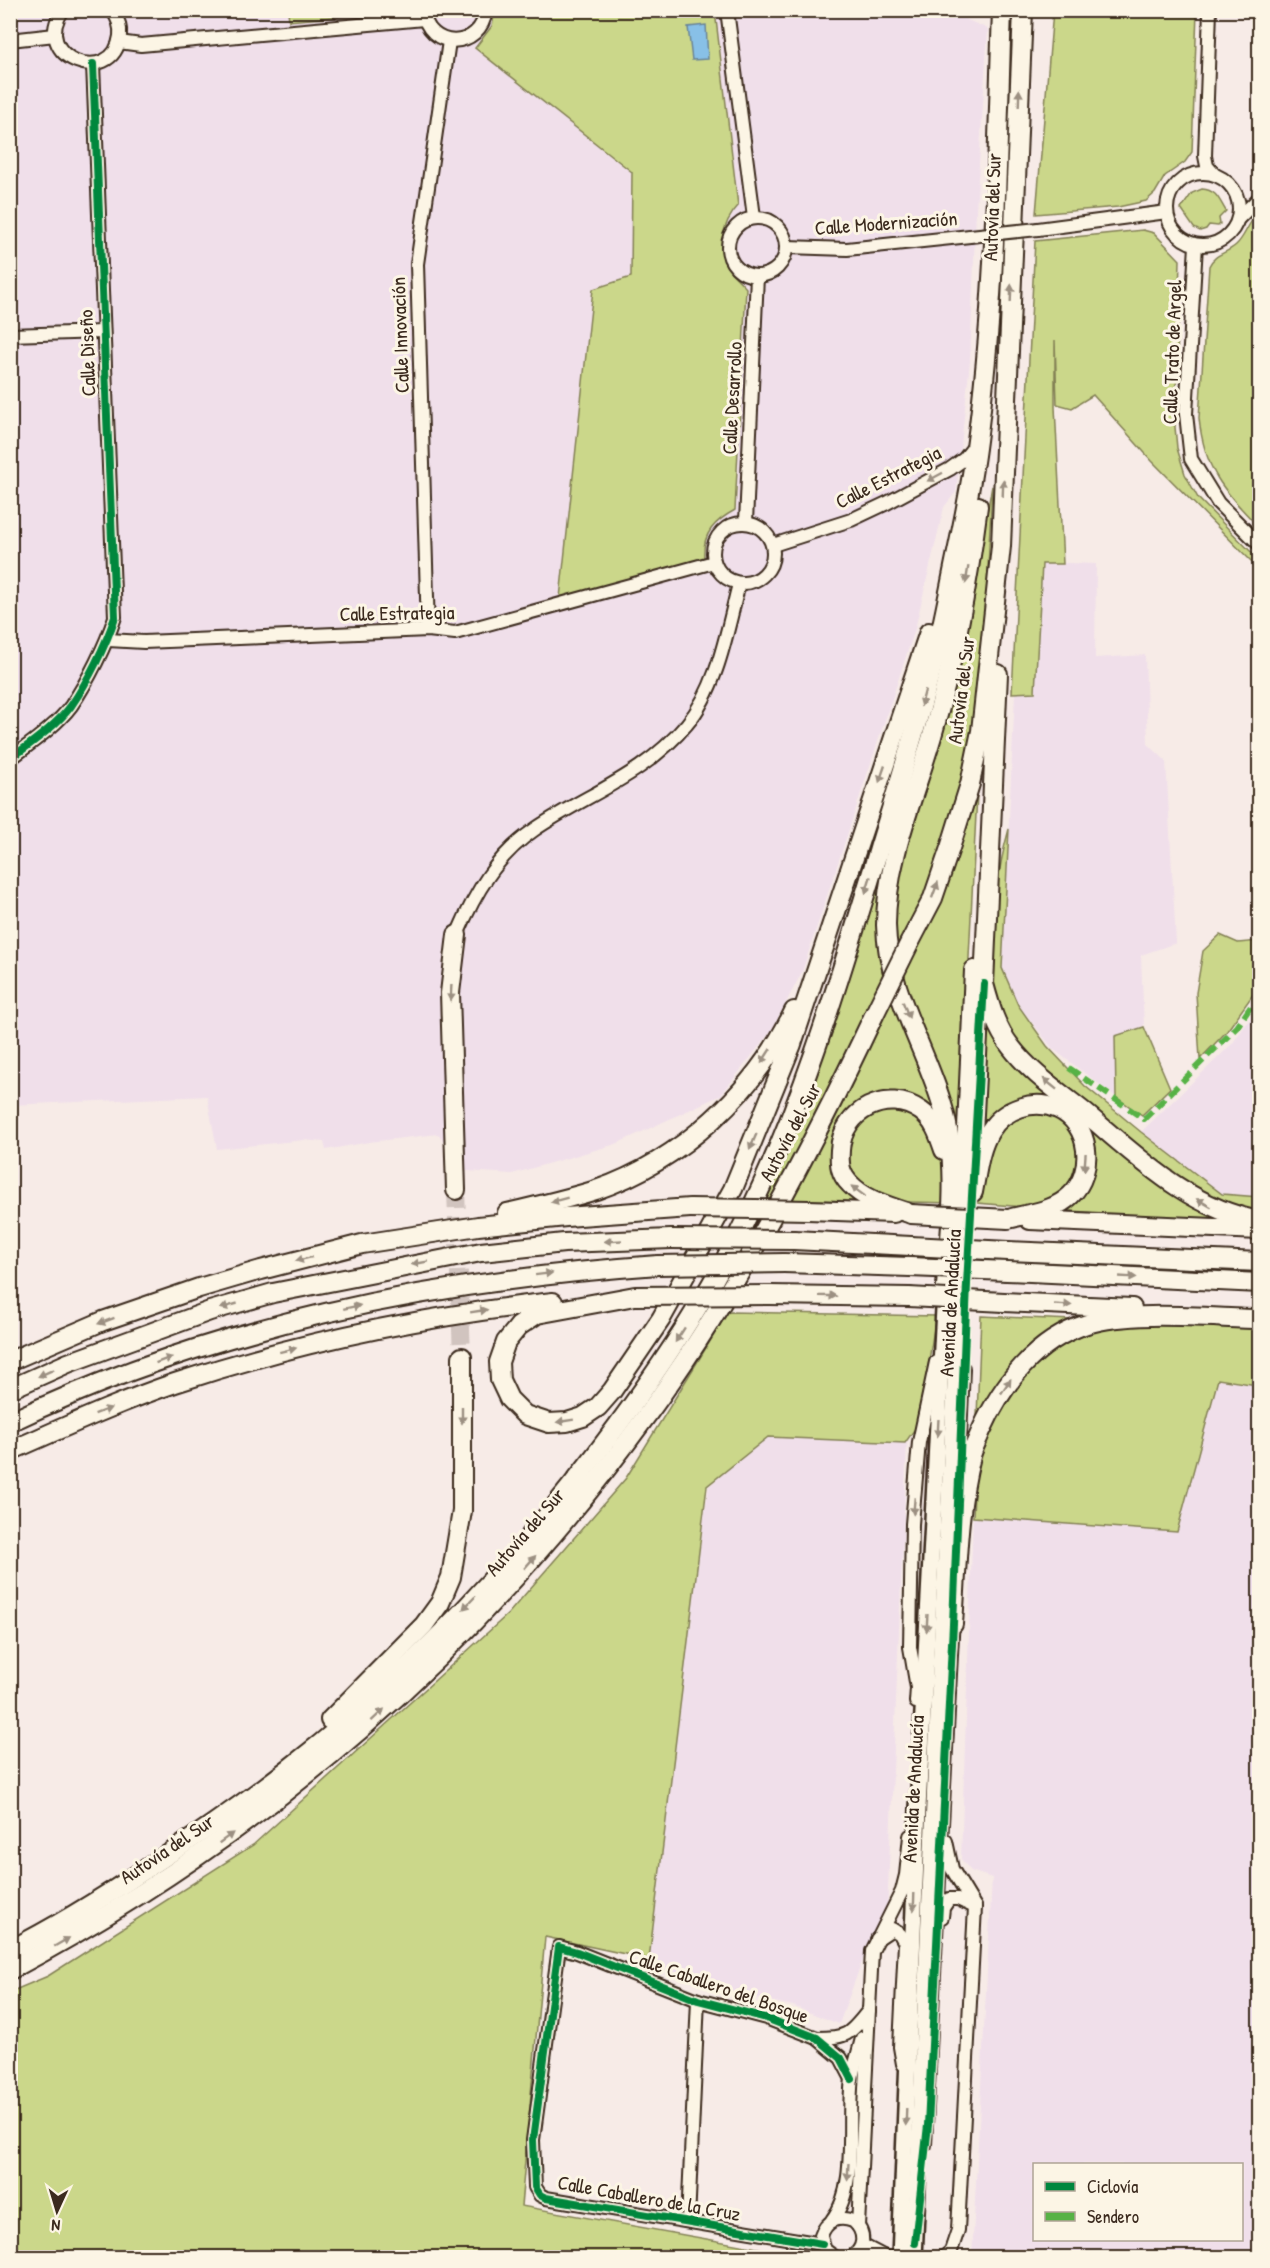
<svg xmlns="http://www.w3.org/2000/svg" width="1270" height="2268" viewBox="0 0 1270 2268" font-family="'Patrick Hand',sans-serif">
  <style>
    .built { fill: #f0dfea; fill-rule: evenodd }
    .green { fill: #cbd78a; stroke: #838054; stroke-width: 1.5 }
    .water { fill: #88c0e7; stroke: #698497; stroke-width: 1.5 }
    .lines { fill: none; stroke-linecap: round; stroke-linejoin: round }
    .highway-tunnel { stroke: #d1c4bf; stroke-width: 18; stroke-dasharray: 18 9; stroke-linecap: butt }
    .minor-casing { stroke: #3b2a1e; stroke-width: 16 }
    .major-casing { stroke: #3b2a1e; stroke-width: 20 }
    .highway-casing { stroke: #3b2a1e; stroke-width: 22 }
    .minor { stroke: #fcf5e5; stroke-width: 12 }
    .major { stroke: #fcf5e5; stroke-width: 15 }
    .highway { stroke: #fcf5e5; stroke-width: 18 }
    .minor-bridge-casing { stroke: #3b2a1e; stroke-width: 16; stroke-linecap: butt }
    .highway-bridge-casing { stroke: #3b2a1e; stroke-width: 22; stroke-linecap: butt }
    .minor-bridge { stroke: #fcf5e5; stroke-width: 12 }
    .highway-bridge { stroke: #fcf5e5; stroke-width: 18 }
    .quiet { stroke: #57b245; stroke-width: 6; stroke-dasharray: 12 6; stroke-linecap: butt }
    .cycleway-casing { stroke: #fcf5e5; stroke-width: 11 }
    .cycleway { stroke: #00873e; stroke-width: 8 }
    .oneway { fill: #9c9082 }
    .labels { text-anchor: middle; stroke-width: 6; stroke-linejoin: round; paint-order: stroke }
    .street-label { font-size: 20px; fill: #3b2a1e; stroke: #fcf5e5 }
  </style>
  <rect width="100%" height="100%" fill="#f7ebe7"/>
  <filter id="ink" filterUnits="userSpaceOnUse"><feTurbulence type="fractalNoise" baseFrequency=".0167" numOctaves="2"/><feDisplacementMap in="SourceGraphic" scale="12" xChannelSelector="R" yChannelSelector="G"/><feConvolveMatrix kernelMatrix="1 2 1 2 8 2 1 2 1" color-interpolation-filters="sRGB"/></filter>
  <g filter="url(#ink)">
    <g class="built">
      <polygon points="945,10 988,29 976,210 970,361 956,492 944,507 915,629 802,972 771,1031 721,1095 616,1144 512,1174 467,1171 438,1134 369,1142 326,1150 324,1142 304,1140 217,1149 207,1096 11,1105 10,11"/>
      <polygon points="1041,562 1096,564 1095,658 1145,655 1148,744 1166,761 1176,943 1141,955 1144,1027 1115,1036 1116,1097 1053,1049 1018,1005 1002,968 1015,693"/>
      <polygon points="1259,1006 1259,1197 1222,1194 1141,1132 1232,1044"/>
      <path d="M 1218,1379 L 1257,1385 L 1259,1379 L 1259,2257 L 972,2257 L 992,1878 L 971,1871 L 961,1859 L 973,1517 L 1177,1532 ZM 1034,2164 L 1242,2164 L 1242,2240 L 1034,2240 Z"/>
      <polygon points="769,1431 907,1441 887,1914 863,1959 839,2024 793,2006 705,1987 642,1958 664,1745 709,1486"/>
    </g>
    <g class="green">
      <polygon points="288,11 288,10 400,11 289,21"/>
      <path d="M 495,11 L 715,11 L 738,206 C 723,222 715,251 730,271 C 735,277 741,282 746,288 L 735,510 C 715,521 702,533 704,558 L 560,598 L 593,289 L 631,277 L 632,172 L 475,48 L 492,26 Z"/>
      <polygon points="1053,11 1197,11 1192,152 1185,162 1165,176 1155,193 1146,201 1118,207 1036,214"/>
      <path d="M 1202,189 C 1217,190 1219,200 1226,211 L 1219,218 L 1220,224 L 1218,226 L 1209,225 L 1206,229 L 1200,231 L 1194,228 L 1181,209 L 1192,193 Z"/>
      <path d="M 1259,213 L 1259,527 C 1224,492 1204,469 1199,418 L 1209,266 C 1214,254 1226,254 1236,245 C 1246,236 1248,221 1259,213 Z"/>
      <polygon points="1143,230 1154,233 1180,260 1175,427 1177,448 1185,474 1198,498 1259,560 1259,569 1152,461 1093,395 1072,408 1057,404 1055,340 1055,407 1063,564 1042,564 1035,692 1012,693 1035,241"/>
      <polygon points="992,486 957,1203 761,1199 892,826 963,640"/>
      <path d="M 1009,829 L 1002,968 L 1018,1005 L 1047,1046 L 1085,1086 L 1141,1132 L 1222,1194 L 1259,1197 L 1259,1221 L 1121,1215 L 977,1203 C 981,1127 984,1051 990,974 C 993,925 995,877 1009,829 Z"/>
      <polygon points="1220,935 1238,943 1259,941 1259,986 1227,1031 1200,1059 1196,993 1203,951"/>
      <polygon points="1144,1027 1170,1088 1142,1115 1116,1097 1115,1036"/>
      <polygon points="728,1312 936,1316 919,1423 905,1443 768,1437 707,1486 649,1959 545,1937 521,2206 808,2257 11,2257 10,1992 48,1976 253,1845 508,1614 626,1478"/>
      <polygon points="981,1316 1259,1328 1260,1379 1257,1385 1218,1379 1177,1532 973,1517"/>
    </g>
    <polygon class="water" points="706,25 708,59 692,60 688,27"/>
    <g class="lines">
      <polyline class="highway-tunnel" points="456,1190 462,1357"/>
      <g class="minor-casing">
        <g id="minor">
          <path d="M 63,10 C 29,58 113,89 120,36 C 121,27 118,18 112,10"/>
          <path d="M 423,10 C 427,51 481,51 486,10"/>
          <polyline points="727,10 754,217"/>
          <polyline points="1210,10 1205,156 1207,166 1214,174"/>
          <polyline points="10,40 55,35"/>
          <polyline points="119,42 141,45 424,19"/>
          <circle cx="1203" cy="209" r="36"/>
          <circle cx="757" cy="247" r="29"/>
          <polyline points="1238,219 1260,197"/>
          <polyline points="1038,229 1167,212"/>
          <polyline points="1196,245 1186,414 1191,459 1218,503 1260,545"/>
          <polyline points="787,247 847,249 970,236"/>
          <polyline points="10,335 102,332"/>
          <polyline points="746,522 757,276"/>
          <circle cx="743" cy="553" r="30"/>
          <polyline points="773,545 851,520 887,503 950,469 964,459 976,444"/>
          <polyline points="428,630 417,264 449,41"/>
          <polyline points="108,640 144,642 428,630 455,633 714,562"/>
          <path d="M 10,759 C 31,743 56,726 71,706 C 88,681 106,645 115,617 L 93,64"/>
          <path d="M 457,935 C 475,893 496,856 534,830 C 588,793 643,777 687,724 C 718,687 727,630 739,584"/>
          <polyline points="975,1153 983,997"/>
          <polyline points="958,1483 963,1368"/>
          <polyline points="916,1702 917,1688 910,1647 912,1524 919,1442 936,1362"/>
          <polyline points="942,1917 943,1908 949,1899 958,1899 975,1907"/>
          <polyline points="877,1939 892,1929 900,1934 905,1943 900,2047 903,2064"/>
          <path d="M 817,2038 C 848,2038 850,2034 869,2010"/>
          <polyline points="925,2145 953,1617"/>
          <path d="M 832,2220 C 859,2186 846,2121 852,2079 C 854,2065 859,2051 862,2038"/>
          <polyline points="688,2221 698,2000"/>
          <polyline points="858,2226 872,1951 902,1891 906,1875 910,1836"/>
          <polyline points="822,2244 546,2198 540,2195 535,2187 533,2140 559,1947 577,1952 698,2000 766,2018 817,2038 841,2058 852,2079"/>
          <polyline points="862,2245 887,2258"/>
          <path d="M 836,2258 L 825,2250 L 821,2236 C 826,2221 838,2215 853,2221 C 866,2232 866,2250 849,2258"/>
          <polyline points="943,2258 951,2251 958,2230 975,1907 952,1869 946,1841"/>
        </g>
      </g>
      <g class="major-casing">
        <g id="major">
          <polyline points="900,2258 918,1808 945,1289"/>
          <polyline points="914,2258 940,1668 960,1289"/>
        </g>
      </g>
      <g class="highway-casing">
        <g id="highway">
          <path d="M 998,674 L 984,984 C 990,1006 996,1028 1011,1047 C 1030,1072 1058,1091 1083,1111 C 1136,1155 1189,1209 1260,1221"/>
          <polyline points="910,942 933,898 950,848 970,784 981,731 1001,546 1023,10"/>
          <polyline points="456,1190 450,993 457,935"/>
          <path d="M 973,1192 C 977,1172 979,1149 990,1131 C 1004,1108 1034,1099 1058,1109 C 1091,1124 1095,1172 1071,1195 C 1054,1212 1029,1213 1008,1219"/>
          <polyline points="808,1210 894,1213"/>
          <path d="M 507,1213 C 537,1206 567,1199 596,1190 C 681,1161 756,1091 794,1011"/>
          <path d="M 911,1214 C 890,1206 866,1201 850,1184 C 840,1174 839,1164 840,1150 C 842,1111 887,1087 921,1111 C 934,1120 939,1135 944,1150"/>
          <polyline points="1030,1220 1260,1230"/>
          <polyline points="794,1240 911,1246"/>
          <polyline points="1008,1251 1260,1262"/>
          <polyline points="784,1263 910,1267"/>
          <polyline points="1007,1271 1260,1283"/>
          <path d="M 946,1286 C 951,1226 960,1160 941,1101 C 923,1043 887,987 886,925 C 886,860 914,798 932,736 C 954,661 968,584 978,506"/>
          <polyline points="960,1286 974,970"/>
          <polyline points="770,1295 909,1297"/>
          <polyline points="635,1296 537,1314 519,1326 506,1342 499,1362 500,1380 509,1399 525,1415 549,1423 567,1422 583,1417 598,1407 612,1391 661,1319 733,1189 792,1044 929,632"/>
          <polyline points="1004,1302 1132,1308"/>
          <polyline points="10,1361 103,1321 199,1288 261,1270 362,1244 478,1226 566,1217 690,1208"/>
          <polyline points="10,1389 68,1363 210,1311 273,1293 481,1252 564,1243 671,1239"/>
          <path d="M 10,1422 C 216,1324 432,1281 658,1265"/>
          <path d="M 10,1451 C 65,1427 119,1402 175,1383 C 298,1342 424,1316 553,1302"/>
          <path d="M 953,1624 C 957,1568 957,1511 971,1456 C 973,1448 978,1439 981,1431 C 1002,1384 1036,1340 1087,1324 C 1132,1310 1210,1318 1260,1319"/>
          <polyline points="330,1720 424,1625 440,1603 451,1577 462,1511 462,1357"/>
          <path d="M 10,1950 C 58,1926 104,1897 149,1867 C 197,1836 245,1803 291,1767 C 414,1672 525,1551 617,1426 C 665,1361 710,1293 745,1221 C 803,1104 840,977 878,852 C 897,789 917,727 933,663 C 942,630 948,596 955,562 C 963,524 971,486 976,448 C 996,304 997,156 1002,10"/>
          <path d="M 10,1970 C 267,1833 476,1650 647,1415 C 736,1293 811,1149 875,1013"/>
        </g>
      </g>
      <use href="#minor" class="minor"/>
      <use href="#major" class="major"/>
      <use href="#highway" class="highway"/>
      <g class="minor-bridge-casing">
        <polyline id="minor-bridge" points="970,236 1038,229"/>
      </g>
      <g class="highway-bridge-casing">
        <g id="highway-bridge">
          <polyline points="875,1013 910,942"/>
          <polyline points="690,1208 808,1210"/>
          <polyline points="911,1214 1008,1219"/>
          <polyline points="671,1239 794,1240"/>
          <polyline points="911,1246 1008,1251"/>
          <polyline points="658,1265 784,1263"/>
          <polyline points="910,1267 1007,1271"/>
          <polyline points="635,1296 770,1295"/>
          <polyline points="909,1297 1004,1302"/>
        </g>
      </g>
      <use href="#minor-bridge" class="minor-bridge"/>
      <use href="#highway-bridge" class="highway-bridge"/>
      <polyline class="quiet" points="1069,1068 1144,1119 1237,1027 1260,993"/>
      <g class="cycleway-casing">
        <g id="cycleway">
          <path d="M 10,759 C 31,743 56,726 71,706 C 88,681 106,645 115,617 L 93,64"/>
          <polyline points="915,2243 928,2125 953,1624 967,1284 984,984"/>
          <polyline points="822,2244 546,2198 540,2195 535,2187 533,2140 559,1947 577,1952 698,2000 766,2018 817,2038 841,2058 852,2079"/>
        </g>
      </g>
      <use href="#cycleway" class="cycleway"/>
    </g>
    <defs><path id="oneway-solid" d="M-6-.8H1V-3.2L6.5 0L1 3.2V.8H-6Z" transform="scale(1.5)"/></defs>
    <g class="oneway">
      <use href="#oneway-solid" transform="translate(1019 98) rotate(-88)"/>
      <use href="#oneway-solid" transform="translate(1011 293) rotate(-88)"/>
      <use href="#oneway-solid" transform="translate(935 477) rotate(152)"/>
      <use href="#oneway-solid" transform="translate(1003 488) rotate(-88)"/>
      <use href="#oneway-solid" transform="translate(967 575) rotate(99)"/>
      <use href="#oneway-solid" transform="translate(923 698) rotate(105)"/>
      <use href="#oneway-solid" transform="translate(882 774) rotate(109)"/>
      <use href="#oneway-solid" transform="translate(868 885) rotate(107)"/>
      <use href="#oneway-solid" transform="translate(935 890) rotate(-70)"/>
      <use href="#oneway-solid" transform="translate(451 993) rotate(93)"/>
      <use href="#oneway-solid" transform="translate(906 1010) rotate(69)"/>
      <use href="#oneway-solid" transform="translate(766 1056) rotate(123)"/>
      <use href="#oneway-solid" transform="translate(1050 1084) rotate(-141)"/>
      <use href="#oneway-solid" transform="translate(753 1142) rotate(113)"/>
      <use href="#oneway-solid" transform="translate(1085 1162) rotate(94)"/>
      <use href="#oneway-solid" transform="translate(858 1191) rotate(-143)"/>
      <use href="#oneway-solid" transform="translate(559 1200) rotate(165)"/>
      <use href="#oneway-solid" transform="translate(1204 1203) rotate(-150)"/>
      <use href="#oneway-solid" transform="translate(613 1241) rotate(177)"/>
      <use href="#oneway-solid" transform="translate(304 1259) rotate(166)"/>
      <use href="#oneway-solid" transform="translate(420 1263) rotate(170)"/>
      <use href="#oneway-solid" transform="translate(544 1274) rotate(-7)"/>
      <use href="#oneway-solid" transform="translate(1128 1277) rotate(3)"/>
      <use href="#oneway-solid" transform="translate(828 1296) rotate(1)"/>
      <use href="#oneway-solid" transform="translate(1063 1305) rotate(3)"/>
      <use href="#oneway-solid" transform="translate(229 1306) rotate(164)"/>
      <use href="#oneway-solid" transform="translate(352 1307) rotate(-12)"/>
      <use href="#oneway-solid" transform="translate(479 1311) rotate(-9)"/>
      <use href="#oneway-solid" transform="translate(106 1321) rotate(160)"/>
      <use href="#oneway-solid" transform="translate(680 1335) rotate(123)"/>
      <use href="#oneway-solid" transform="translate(288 1350) rotate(-14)"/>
      <use href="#oneway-solid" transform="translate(164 1360) rotate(-20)"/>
      <use href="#oneway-solid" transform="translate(46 1373) rotate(156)"/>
      <use href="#oneway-solid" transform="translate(1006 1386) rotate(-56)"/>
      <use href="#oneway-solid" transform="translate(103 1411) rotate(-21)"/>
      <use href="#oneway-solid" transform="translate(462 1415) rotate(90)"/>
      <use href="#oneway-solid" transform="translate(565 1421) rotate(171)"/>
      <use href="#oneway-solid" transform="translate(938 1428) rotate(93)"/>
      <use href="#oneway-solid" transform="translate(914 1506) rotate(95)"/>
      <use href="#oneway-solid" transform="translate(530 1562) rotate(-49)"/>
      <use href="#oneway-solid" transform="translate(469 1603) rotate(134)"/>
      <use href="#oneway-solid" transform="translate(927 1623) rotate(93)"/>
      <use href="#oneway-solid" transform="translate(378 1715) rotate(-43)"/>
      <use href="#oneway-solid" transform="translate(226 1838) rotate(-36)"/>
      <use href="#oneway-solid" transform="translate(914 1902) rotate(92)"/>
      <use href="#oneway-solid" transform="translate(62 1942) rotate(-30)"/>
      <use href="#oneway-solid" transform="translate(906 2117) rotate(92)"/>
      <use href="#oneway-solid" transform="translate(848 2172) rotate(93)"/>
    </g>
  </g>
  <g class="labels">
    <g class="street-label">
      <text transform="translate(992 207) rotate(-88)" y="7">Autovía del Sur</text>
      <text transform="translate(886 223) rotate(-4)" y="7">Calle Modernización</text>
      <text transform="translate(400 335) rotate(-92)" y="7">Calle Innovación</text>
      <text transform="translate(1172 352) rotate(-88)" y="7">Calle Trato de Argel</text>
      <text transform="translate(87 353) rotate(-92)" y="7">Calle Diseño</text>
      <text transform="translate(732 398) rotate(-87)" y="7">Calle Desarrollo</text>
      <text transform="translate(888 477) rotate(-27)" y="7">Calle Estrategia</text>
      <text transform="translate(397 613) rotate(-1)" y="7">Calle Estrategia</text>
      <text transform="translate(961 690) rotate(-83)" y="7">Autovía del Sur</text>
      <text transform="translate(790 1132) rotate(-62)" y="7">Autovía del Sur</text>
      <text transform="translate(950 1303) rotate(-87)" y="7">Avenida de Andalucía</text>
      <text transform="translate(525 1532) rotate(-49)" y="7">Autovía del Sur</text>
      <text transform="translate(913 1789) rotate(-87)" y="7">Avenida de Andalucía</text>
      <text transform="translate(167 1849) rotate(-34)" y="7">Autovía del Sur</text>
      <text transform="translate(719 1986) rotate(19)" y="7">Calle Caballero del Bosque</text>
      <text transform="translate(649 2198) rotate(10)" y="7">Calle Caballero de la Cruz</text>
    </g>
  </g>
  <rect width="1270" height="2268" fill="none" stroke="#fcf5e5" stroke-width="36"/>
  <rect x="18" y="18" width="1234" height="2232" fill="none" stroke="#3b2a1e" stroke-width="2" filter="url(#ink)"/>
  <rect x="1033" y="2163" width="210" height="78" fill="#fcf5e5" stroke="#afa495" stroke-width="1.5"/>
  <rect x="1045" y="2182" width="30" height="9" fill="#00873e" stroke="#afa495" stroke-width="1.5"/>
  <text x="1087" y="2193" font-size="18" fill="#3b2a1e">Ciclovía</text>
  <rect x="1045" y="2212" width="30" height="9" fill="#57b245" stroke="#afa495" stroke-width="1.5"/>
  <text x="1087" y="2223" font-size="18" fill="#3b2a1e">Sendero</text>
  <g transform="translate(57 2211) rotate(184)" stroke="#fcf5e5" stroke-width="4.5" paint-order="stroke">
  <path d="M0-4.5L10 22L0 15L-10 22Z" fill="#3b2a1e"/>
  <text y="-9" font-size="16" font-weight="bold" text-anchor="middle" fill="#3b2a1e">N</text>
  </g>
</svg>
